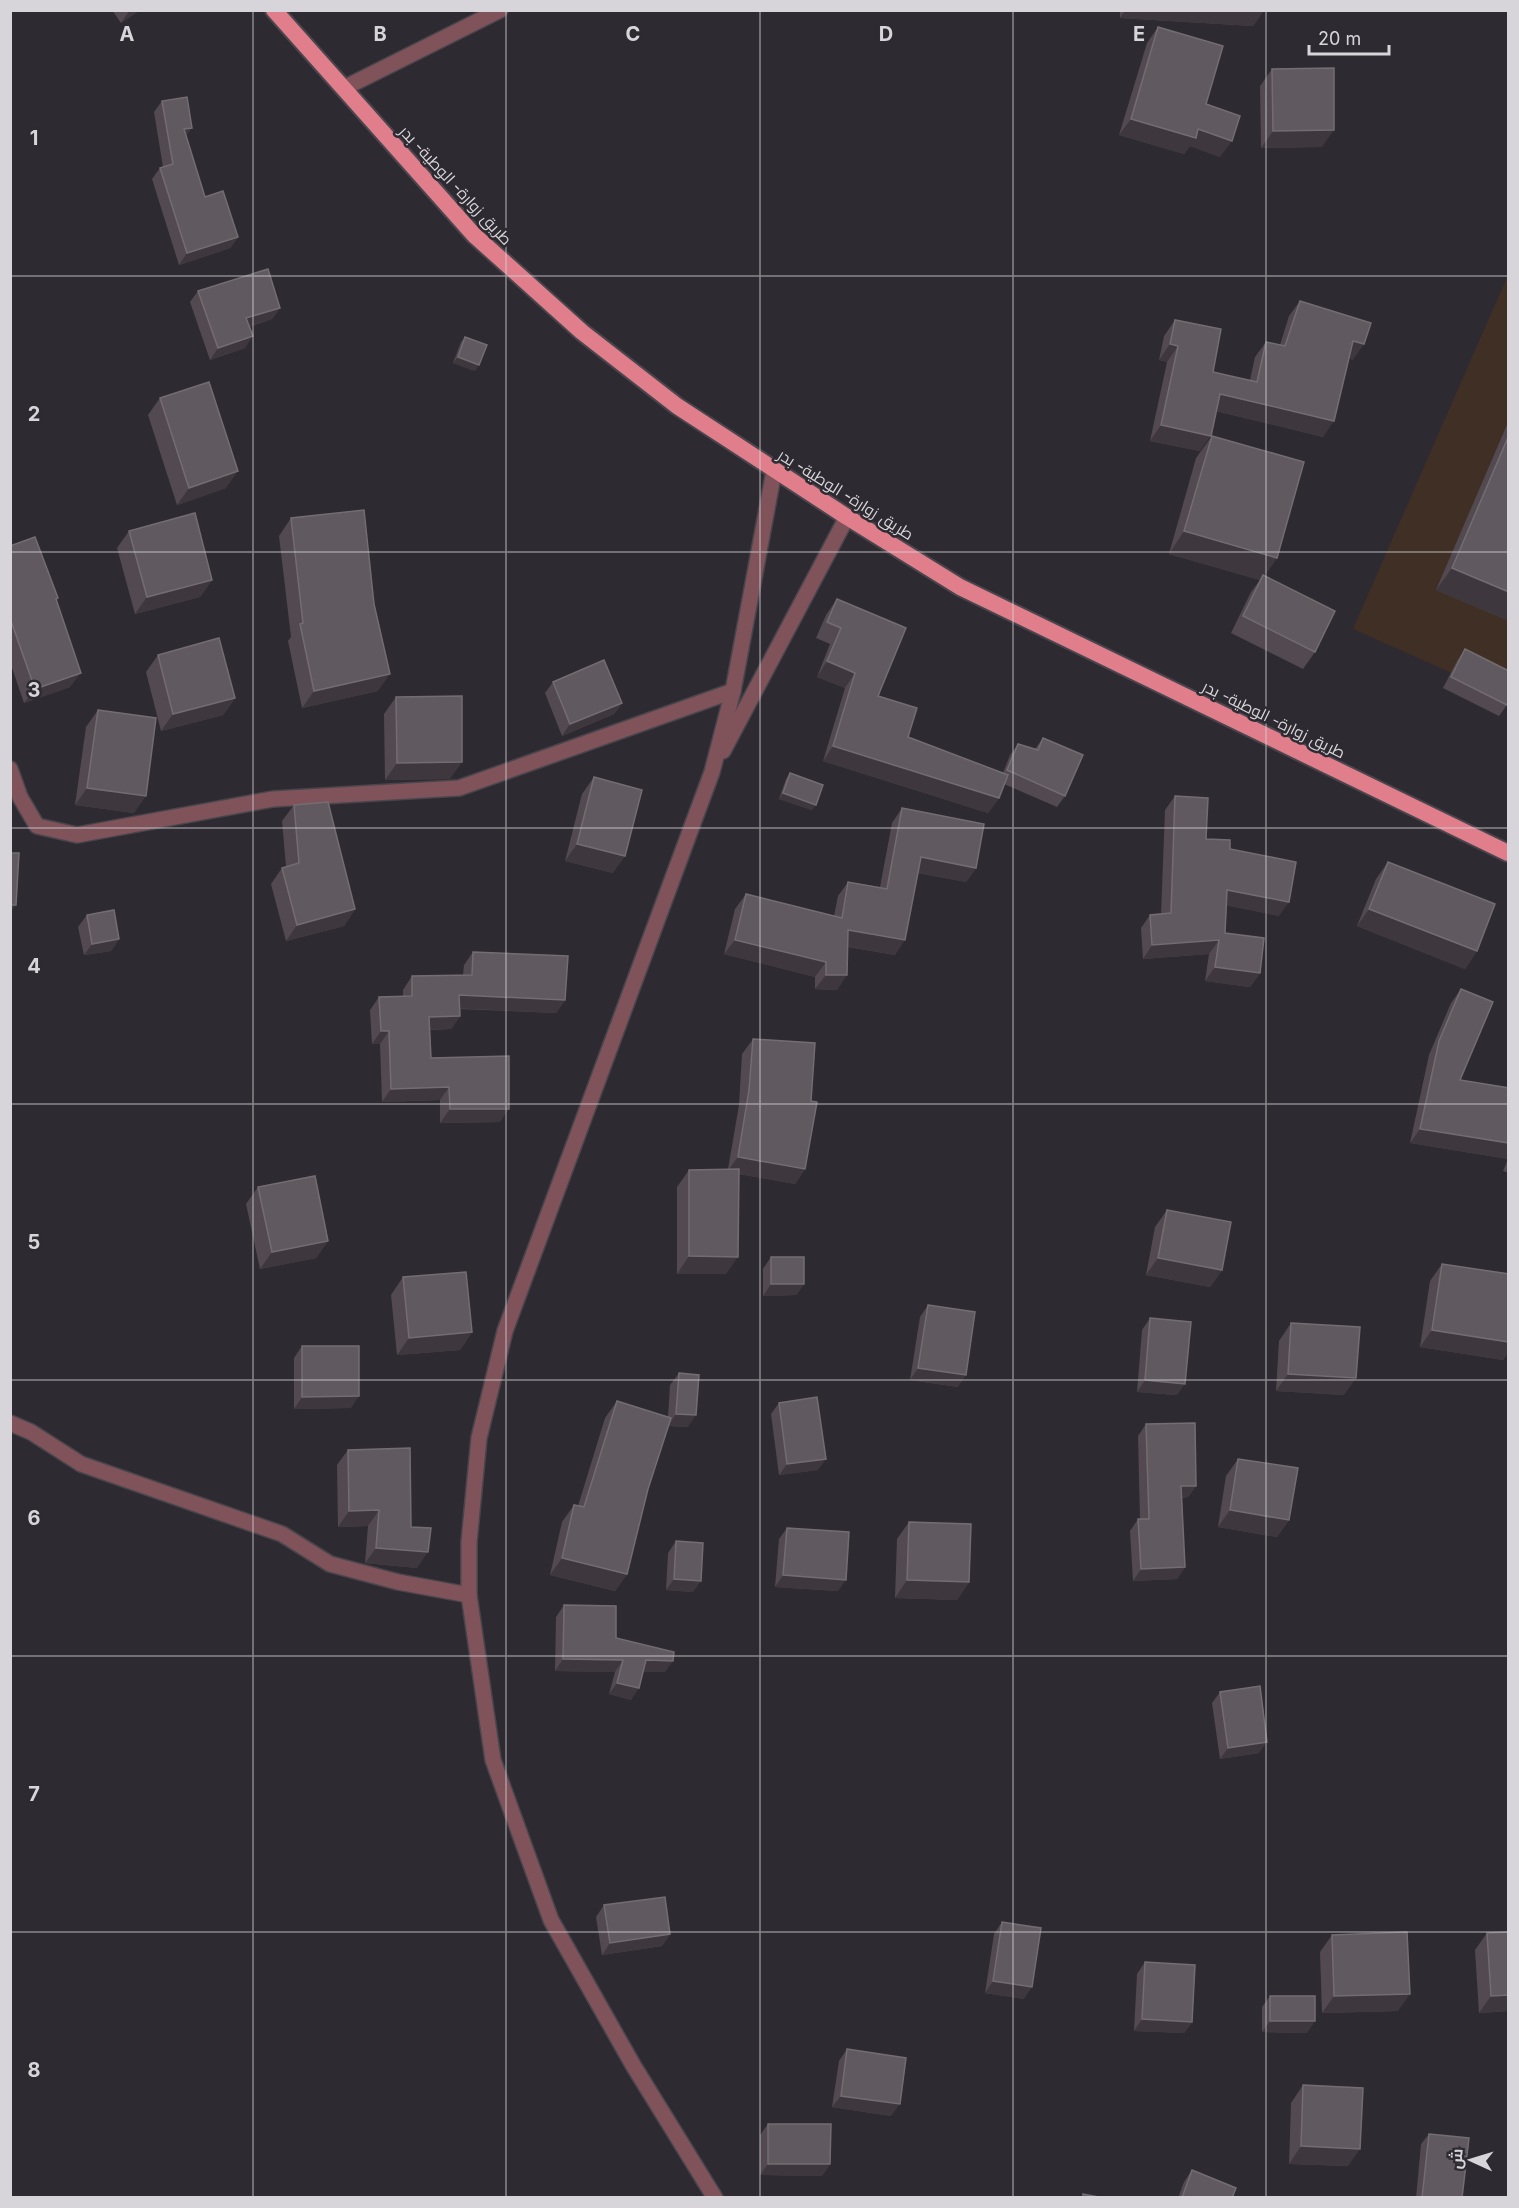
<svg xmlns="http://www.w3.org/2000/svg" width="1519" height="2208" viewBox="0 0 1519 2208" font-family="Inter,Cairo,sans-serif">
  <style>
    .education { fill: #402f25 }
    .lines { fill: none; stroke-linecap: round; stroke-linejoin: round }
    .minor-casing { stroke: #49454c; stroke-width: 18 }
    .trunk-casing { stroke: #49454c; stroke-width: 20 }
    .minor { stroke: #7f5359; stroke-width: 15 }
    .trunk { stroke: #e17e8c; stroke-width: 16 }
    .wall { fill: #524a50 }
    .shaded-wall { fill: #3e373e }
    .building { fill: #60595f; stroke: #736d72; stroke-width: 1.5 }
    .grid { fill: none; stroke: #d7d5da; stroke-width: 1.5; stroke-opacity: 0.55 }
    .labels { text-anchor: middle; stroke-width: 5; stroke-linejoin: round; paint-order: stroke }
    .street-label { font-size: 16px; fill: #d7d5da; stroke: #2e2a31 }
    .grid-label { font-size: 20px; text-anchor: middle; font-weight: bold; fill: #d7d5da; stroke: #2e2a31; stroke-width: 5; stroke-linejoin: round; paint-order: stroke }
  </style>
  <rect width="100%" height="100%" fill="#2e2a31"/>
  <polygon class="education" points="1508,275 1508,698 1353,629"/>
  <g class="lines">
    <g class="minor-casing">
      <g id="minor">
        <polyline points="344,88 500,10"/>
        <polyline points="723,751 847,517"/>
        <polyline points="10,769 20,797 37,826 77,835 273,799 459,788 733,691"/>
        <polyline points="10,1423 31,1432 81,1464 282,1534 330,1564 398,1582 469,1595"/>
        <polyline points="715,2198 633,2065 551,1920 493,1760 469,1595 469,1542 479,1438 505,1331 712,772 733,691 774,471"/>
      </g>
    </g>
    <g class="trunk-casing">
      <polyline id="trunk" points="274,10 474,235 582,332 677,406 847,517 960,587 1508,853"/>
    </g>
    <use href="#minor" class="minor"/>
    <use href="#trunk" class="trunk"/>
  </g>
  <g class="wall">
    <polygon points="112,10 140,10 121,23"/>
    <polygon points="1120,10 1264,10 1253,26 1120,18"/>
    <polygon points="1158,27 1220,157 1190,146 1184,154 1119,135 1147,43"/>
    <polygon points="1272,69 1322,147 1261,148 1260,86"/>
    <polygon points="162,101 186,137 205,197 238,237 230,248 179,265 152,179 160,168 163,167 154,112"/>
    <polygon points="198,291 280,308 272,319 249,327 245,348 210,360 190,302"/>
    <polygon points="1300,301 1353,360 1349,358 1323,437 1216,411 1200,451 1150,441 1167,362 1159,360 1164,336 1175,320 1213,372 1250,380 1255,357 1266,342 1280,345 1289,316"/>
    <polygon points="465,337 475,371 453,363 461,342"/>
    <polygon points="160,398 226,488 177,505 148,415"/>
    <polygon points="1509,420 1509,621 1436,590"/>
    <polygon points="1212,436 1277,558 1264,576 1315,652 1303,669 1231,633 1251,592 1260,580 1169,554 1196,458"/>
    <polygon points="291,518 378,691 302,708 288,641 291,637 279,536"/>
    <polygon points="129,531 212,580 200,597 135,614 117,548"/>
    <polygon points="10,546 58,598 56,601 70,687 24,703 10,662"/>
    <polygon points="837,599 878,696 908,737 1003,773 1010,755 1018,744 1035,749 1043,738 1065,796 1057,807 1004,784 999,798 988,813 823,761 845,688 817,677 830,644 816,638 826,615"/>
    <polygon points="1465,649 1507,705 1499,716 1443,688 1457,661"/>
    <polygon points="158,655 235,698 223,715 161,731 146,672"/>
    <polygon points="553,682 622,703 614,714 562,736 545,693"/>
    <polygon points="396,697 450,779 385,780 384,714"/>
    <polygon points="98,710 134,813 75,805 86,727"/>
    <polygon points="790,773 812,810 779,799 786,779"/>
    <polygon points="594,777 613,873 565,861 582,794"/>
    <polygon points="1175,796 1206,839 1230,849 1279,916 1227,905 1225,933 1260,973 1250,987 1205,981 1209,954 1143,959 1141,928 1150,915 1161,914 1165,810"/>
    <polygon points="294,805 355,909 344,926 286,941 271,884 282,868 286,867 282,821"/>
    <polygon points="902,808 976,868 966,882 918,873 895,955 848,947 837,990 815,989 815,977 724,954 735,909 746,894 834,916 838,896 848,882 880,887 892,823"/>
    <polygon points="1388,862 1477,951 1465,969 1357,926 1376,879"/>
    <polygon points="87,915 119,939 111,951 84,955 78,927"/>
    <polygon points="473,952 565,1000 556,1013 459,1009 460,1016 451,1029 430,1030 431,1058 500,1122 440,1123 440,1100 382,1102 380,1044 372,1044 370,1010 379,997 403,996 403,990 412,976 463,975 464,965"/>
    <polygon points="1461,989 1460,1080 1509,1088 1509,1173 1503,1171 1508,1159 1410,1143 1429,1055 1451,1003"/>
    <polygon points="753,1039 805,1169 795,1184 739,1174 726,1274 677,1274 677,1187 689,1170 728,1169 739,1105 742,1054"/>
    <polygon points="258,1187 328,1241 316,1258 260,1269 246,1204"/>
    <polygon points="1167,1210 1222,1270 1210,1287 1146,1275 1155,1227"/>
    <polygon points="771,1257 804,1284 796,1295 763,1296 763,1269"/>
    <polygon points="1442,1264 1509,1274 1509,1351 1503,1360 1420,1347 1430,1281"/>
    <polygon points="403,1277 472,1332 460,1350 397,1355 391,1295"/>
    <polygon points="928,1305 958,1387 910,1380 920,1317"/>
    <polygon points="1150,1318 1177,1395 1137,1392 1142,1330"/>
    <polygon points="1291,1323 1344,1395 1276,1391 1279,1341"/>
    <polygon points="302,1346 351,1408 294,1409 294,1358"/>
    <polygon points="679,1373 688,1427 668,1426 648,1489 627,1574 615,1591 550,1575 562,1522 574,1505 578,1506 605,1418 617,1401 668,1417 670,1385"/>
    <polygon points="779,1403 818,1470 779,1475 771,1414"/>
    <polygon points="1146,1424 1196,1486 1188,1497 1182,1498 1185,1567 1177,1579 1133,1581 1130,1531 1138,1519 1140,1519 1138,1436"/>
    <polygon points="348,1450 417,1568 365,1563 368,1526 338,1527 337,1465"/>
    <polygon points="1238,1459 1289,1520 1277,1537 1218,1527 1226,1476"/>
    <polygon points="909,1522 969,1582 957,1600 895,1598 897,1539"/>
    <polygon points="787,1528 838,1591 775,1587 779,1539"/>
    <polygon points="676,1541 693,1592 666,1590 668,1553"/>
    <polygon points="564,1605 616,1638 665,1672 643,1672 631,1700 609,1694 615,1672 555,1671 556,1617"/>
    <polygon points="1220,1692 1259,1753 1220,1759 1212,1703"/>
    <polygon points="604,1905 670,1934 662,1946 602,1955 596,1917"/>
    <polygon points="1002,1922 1024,1999 985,1993 994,1934"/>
    <polygon points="1509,1932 1509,2011 1479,2013 1475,1950 1487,1933"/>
    <polygon points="1332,1935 1398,2011 1322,2013 1320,1952"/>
    <polygon points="1145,1962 1192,2022 1184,2033 1134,2031 1137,1974"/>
    <polygon points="1270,1996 1307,2033 1262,2032 1262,2007"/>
    <polygon points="847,2049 891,2116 832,2107 839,2061"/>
    <polygon points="1303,2085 1348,2166 1289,2164 1291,2103"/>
    <polygon points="768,2124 830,2164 822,2176 760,2175 760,2135"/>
    <polygon points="1429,2134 1462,2198 1416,2198 1421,2144"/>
    <polygon points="1192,2170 1232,2198 1178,2198 1184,2182"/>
  </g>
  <g class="shaded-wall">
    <polygon points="130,10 140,10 121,23"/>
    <polygon points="1125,10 1264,10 1253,26 1120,18"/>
    <polygon points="1131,119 1198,129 1232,141 1220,157 1190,146 1184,154 1119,135"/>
    <polygon points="192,128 184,139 184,129"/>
    <polygon points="1334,130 1322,147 1261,148 1273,131"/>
    <polygon points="238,237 230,248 179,265 187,253"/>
    <polygon points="280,308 272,319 238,330 246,318"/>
    <polygon points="253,336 245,348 210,360 218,348"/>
    <polygon points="1353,341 1364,344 1353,360 1342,356"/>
    <polygon points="1170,344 1178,346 1167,362 1159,360"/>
    <polygon points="458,357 479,365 475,371 453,363"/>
    <polygon points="1220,394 1334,421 1323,437 1209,409"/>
    <polygon points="1161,425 1211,436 1200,451 1150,441"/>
    <polygon points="238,471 226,488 177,505 189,488"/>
    <polygon points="1184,531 1277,558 1261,580 1263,575 1260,580 1169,554"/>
    <polygon points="1452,568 1509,592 1509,621 1436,590"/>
    <polygon points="212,580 200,597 135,614 147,597"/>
    <polygon points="827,661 855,673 845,688 817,677"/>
    <polygon points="81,673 70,687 24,703 35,689"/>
    <polygon points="390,674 378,691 302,708 314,691"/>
    <polygon points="235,698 223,715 161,731 173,714"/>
    <polygon points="622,703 614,714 562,736 570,724"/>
    <polygon points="833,746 999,798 988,813 823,761"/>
    <polygon points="462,762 450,779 385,780 397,763"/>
    <polygon points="87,788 146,796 134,813 75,805"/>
    <polygon points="783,793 816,805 812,810 779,799"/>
    <polygon points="577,844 625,856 613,873 565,861"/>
    <polygon points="921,857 976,868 966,882 910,872"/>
    <polygon points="1227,890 1289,902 1279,916 1218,904"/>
    <polygon points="10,905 16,905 10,913"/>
    <polygon points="355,909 344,926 286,941 297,925"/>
    <polygon points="1369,909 1477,951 1465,969 1357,926"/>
    <polygon points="848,930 905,940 895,955 838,945"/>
    <polygon points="119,939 111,951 84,955 92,944"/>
    <polygon points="735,940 826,962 815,977 724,954"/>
    <polygon points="1219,940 1209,954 1143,959 1152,945"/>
    <polygon points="1215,967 1260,973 1250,987 1205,981"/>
    <polygon points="826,975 847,975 837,990 815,989"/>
    <polygon points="459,995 565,1000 556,1013 450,1008"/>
    <polygon points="460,1016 451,1029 420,1030 429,1017"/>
    <polygon points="381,1031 389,1031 380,1044 372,1044"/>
    <polygon points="449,1087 440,1100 382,1102 391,1089"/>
    <polygon points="450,1109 509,1109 500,1122 440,1123"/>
    <polygon points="1420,1129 1509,1143 1509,1158 1508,1159 1410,1143"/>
    <polygon points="738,1157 805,1169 795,1184 727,1172"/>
    <polygon points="328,1241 316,1258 260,1269 272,1252"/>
    <polygon points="689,1256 738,1257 726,1274 677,1274"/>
    <polygon points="1158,1258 1222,1270 1210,1287 1146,1275"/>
    <polygon points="771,1284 804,1284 796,1295 763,1296"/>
    <polygon points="1432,1330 1509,1342 1509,1351 1503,1360 1420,1347"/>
    <polygon points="472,1332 460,1350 397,1355 409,1338"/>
    <polygon points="918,1368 966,1375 958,1387 910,1380"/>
    <polygon points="1288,1374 1356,1378 1344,1395 1276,1391"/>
    <polygon points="1145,1380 1185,1384 1177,1395 1137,1392"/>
    <polygon points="359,1396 351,1408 294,1409 302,1397"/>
    <polygon points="676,1414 696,1415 688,1427 668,1426"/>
    <polygon points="826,1459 818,1470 779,1475 787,1464"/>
    <polygon points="1181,1486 1196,1486 1188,1497 1173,1498"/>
    <polygon points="379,1510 368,1526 338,1527 349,1511"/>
    <polygon points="1230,1510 1289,1520 1277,1537 1218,1527"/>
    <polygon points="376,1548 428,1552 417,1568 365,1563"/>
    <polygon points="562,1558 627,1574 615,1591 550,1575"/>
    <polygon points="1185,1567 1177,1579 1133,1581 1141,1569"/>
    <polygon points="783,1575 846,1580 838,1591 775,1587"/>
    <polygon points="674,1579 701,1581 693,1592 666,1590"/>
    <polygon points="907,1580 969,1582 957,1600 895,1598"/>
    <polygon points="563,1659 623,1660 615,1672 555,1671"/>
    <polygon points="646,1660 673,1661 665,1672 638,1672"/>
    <polygon points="617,1683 639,1688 631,1700 609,1694"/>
    <polygon points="1267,1742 1259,1753 1220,1759 1228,1748"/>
    <polygon points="670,1934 662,1946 602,1955 610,1943"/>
    <polygon points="993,1981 1032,1987 1024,1999 985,1993"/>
    <polygon points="1410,1994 1398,2011 1322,2013 1334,1996"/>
    <polygon points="1509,1995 1509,2011 1479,2013 1491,1996"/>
    <polygon points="1142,2019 1192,2022 1184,2033 1134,2031"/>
    <polygon points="1270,2021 1315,2021 1307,2033 1262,2032"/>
    <polygon points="841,2096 900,2104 891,2116 832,2107"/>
    <polygon points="1301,2146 1360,2149 1348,2166 1289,2164"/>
    <polygon points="768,2164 830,2164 822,2176 760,2175"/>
  </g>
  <g class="building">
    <polygon points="1158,27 1223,46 1206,104 1240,116 1232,141 1198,129 1196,138 1131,119"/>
    <polygon points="1334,68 1334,130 1273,131 1272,69"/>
    <polygon points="187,97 192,128 184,129 205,197 223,191 238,237 187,253 160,168 173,164 162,101"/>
    <polygon points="268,269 280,308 246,318 253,336 218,348 198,291"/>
    <polygon points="1300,301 1371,323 1364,344 1353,341 1334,421 1220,394 1211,436 1161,425 1178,346 1170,344 1175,320 1221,329 1213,372 1257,382 1266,342 1285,346"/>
    <polygon points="465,337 487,345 479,365 458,357"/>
    <polygon points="209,382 238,471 189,488 160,398"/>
    <polygon points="1509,435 1509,592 1452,568"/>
    <polygon points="1212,436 1304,462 1277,558 1184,531"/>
    <polygon points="364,510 374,604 390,674 314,691 300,624 303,623 291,518"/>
    <polygon points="195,513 212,580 147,597 129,531"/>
    <polygon points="35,537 58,598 56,599 81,673 35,689 10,618 10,546"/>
    <polygon points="1263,575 1335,611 1315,652 1243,616"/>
    <polygon points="837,599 906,628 878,696 917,708 908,737 1008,775 999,798 833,746 855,673 827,661 841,628 827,622"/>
    <polygon points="219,638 235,698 173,714 158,655"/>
    <polygon points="1465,649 1509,671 1509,701 1507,705 1451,677"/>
    <polygon points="604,660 622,703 570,724 553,682"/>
    <polygon points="462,696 462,762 397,763 396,697"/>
    <polygon points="98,710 156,718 146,796 87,788"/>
    <polygon points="1043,738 1083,755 1065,796 1007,770 1018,744 1038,750"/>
    <polygon points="790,773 823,785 816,805 783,793"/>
    <polygon points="594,777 642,790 625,856 577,844"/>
    <polygon points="1175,796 1208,798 1206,839 1230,840 1230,849 1296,862 1289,902 1227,890 1225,933 1264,938 1260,973 1215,967 1219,940 1152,945 1150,915 1171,913"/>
    <polygon points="328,802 355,909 297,925 282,868 299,863 294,805"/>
    <polygon points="902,808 984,824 976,868 921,857 905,940 848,930 847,975 826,975 826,962 735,940 746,894 842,918 848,882 887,889"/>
    <polygon points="10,853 19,853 16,905 10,905"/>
    <polygon points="1388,862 1495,904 1477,951 1369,909"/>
    <polygon points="114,910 119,939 92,944 87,915"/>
    <polygon points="473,952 568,956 565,1000 459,995 460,1016 429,1017 431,1058 509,1056 509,1109 450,1109 449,1087 391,1089 389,1031 381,1031 379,997 412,996 412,976 472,975"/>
    <polygon points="1461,989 1493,1002 1460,1080 1509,1088 1509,1143 1420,1129 1439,1041"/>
    <polygon points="753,1039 815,1043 811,1101 817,1102 805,1169 738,1157 749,1090"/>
    <polygon points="739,1169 738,1257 689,1256 689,1170"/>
    <polygon points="315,1176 328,1241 272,1252 258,1187"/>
    <polygon points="1167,1210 1231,1222 1222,1270 1158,1258"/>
    <rect x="771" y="1257" width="33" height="27"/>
    <polygon points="1442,1264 1509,1274 1509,1342 1432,1330"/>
    <polygon points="466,1272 472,1332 409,1338 403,1277"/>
    <polygon points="928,1305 975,1312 966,1375 918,1368"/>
    <polygon points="1150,1318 1191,1322 1185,1384 1145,1380"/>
    <polygon points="1291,1323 1360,1327 1356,1378 1288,1374"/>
    <polygon points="302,1346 359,1346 359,1396 302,1397"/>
    <polygon points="679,1373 699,1375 696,1415 676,1414"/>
    <polygon points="817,1397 826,1459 787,1464 779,1403"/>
    <polygon points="617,1401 671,1418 648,1489 627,1574 562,1558 574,1505 584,1507"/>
    <polygon points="1195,1423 1196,1486 1181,1486 1185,1567 1141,1569 1138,1519 1149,1519 1146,1424"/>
    <polygon points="410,1448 411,1527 431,1528 428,1552 376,1548 379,1510 349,1511 348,1450"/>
    <polygon points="1238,1459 1298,1468 1289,1520 1230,1510"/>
    <polygon points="909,1522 971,1524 969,1582 907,1580"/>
    <polygon points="787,1528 849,1532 846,1580 783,1575"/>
    <polygon points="676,1541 703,1543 701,1581 674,1579"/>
    <polygon points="564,1605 616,1606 616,1638 674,1652 673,1661 646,1660 639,1688 617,1683 623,1660 563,1659"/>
    <polygon points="1260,1686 1267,1742 1228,1748 1220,1692"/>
    <polygon points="665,1897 670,1934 610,1943 604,1905"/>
    <polygon points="1002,1922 1041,1928 1032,1987 993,1981"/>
    <polygon points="1407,1932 1410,1994 1334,1996 1332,1935"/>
    <polygon points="1509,1932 1509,1995 1491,1996 1487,1933"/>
    <polygon points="1145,1962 1195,1965 1192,2022 1142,2019"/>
    <rect x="1270" y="1996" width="45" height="25"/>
    <polygon points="847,2049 906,2058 900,2104 841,2096"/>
    <polygon points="1303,2085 1363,2088 1360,2149 1301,2146"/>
    <polygon points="768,2124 831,2124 830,2164 768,2164"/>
    <polygon points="1429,2134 1469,2138 1462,2198 1422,2198"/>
    <polygon points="1192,2170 1236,2188 1232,2198 1182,2198"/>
    <polygon points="1083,2194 1104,2198 1083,2198"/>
  </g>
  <path class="grid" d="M 253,10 L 253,2198M 506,10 L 506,2198M 760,10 L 760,2198M 1013,10 L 1013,2198M 1266,10 L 1266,2198M 10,276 L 1508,276M 10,552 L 1508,552M 10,828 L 1508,828M 10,1104 L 1508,1104M 10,1380 L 1508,1380M 10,1656 L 1508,1656M 10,1932 L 1508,1932"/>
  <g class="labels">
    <g class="street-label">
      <text transform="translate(456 185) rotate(47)" y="6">طريق زوارة- الوطية- بدر</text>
      <text transform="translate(846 494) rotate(32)" y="6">طريق زوارة- الوطية- بدر</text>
      <text transform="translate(1274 719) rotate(26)" y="6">طريق زوارة- الوطية- بدر</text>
    </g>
  </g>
  <g class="grid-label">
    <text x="127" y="41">A</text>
    <text x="380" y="41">B</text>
    <text x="633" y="41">C</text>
    <text x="886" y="41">D</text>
    <text x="1139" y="41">E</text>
    <text x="34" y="145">1</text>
    <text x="34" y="421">2</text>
    <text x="34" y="697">3</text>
    <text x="34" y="973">4</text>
    <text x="34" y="1249">5</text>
    <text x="34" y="1525">6</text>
    <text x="34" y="1801">7</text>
    <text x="34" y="2077">8</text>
  </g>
  <rect width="1519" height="2208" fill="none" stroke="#d7d5da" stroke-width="24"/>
  <g transform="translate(1471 2160) rotate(274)" stroke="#2e2a31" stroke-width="4.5" paint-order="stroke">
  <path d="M0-4.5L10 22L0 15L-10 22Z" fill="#d7d5da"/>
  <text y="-9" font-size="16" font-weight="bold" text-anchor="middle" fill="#d7d5da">ش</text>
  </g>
  <path d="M1309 45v9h80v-9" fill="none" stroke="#d7d5da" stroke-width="3"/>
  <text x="1318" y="45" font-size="18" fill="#d7d5da" stroke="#2e2a31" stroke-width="4.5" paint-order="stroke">20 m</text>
</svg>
